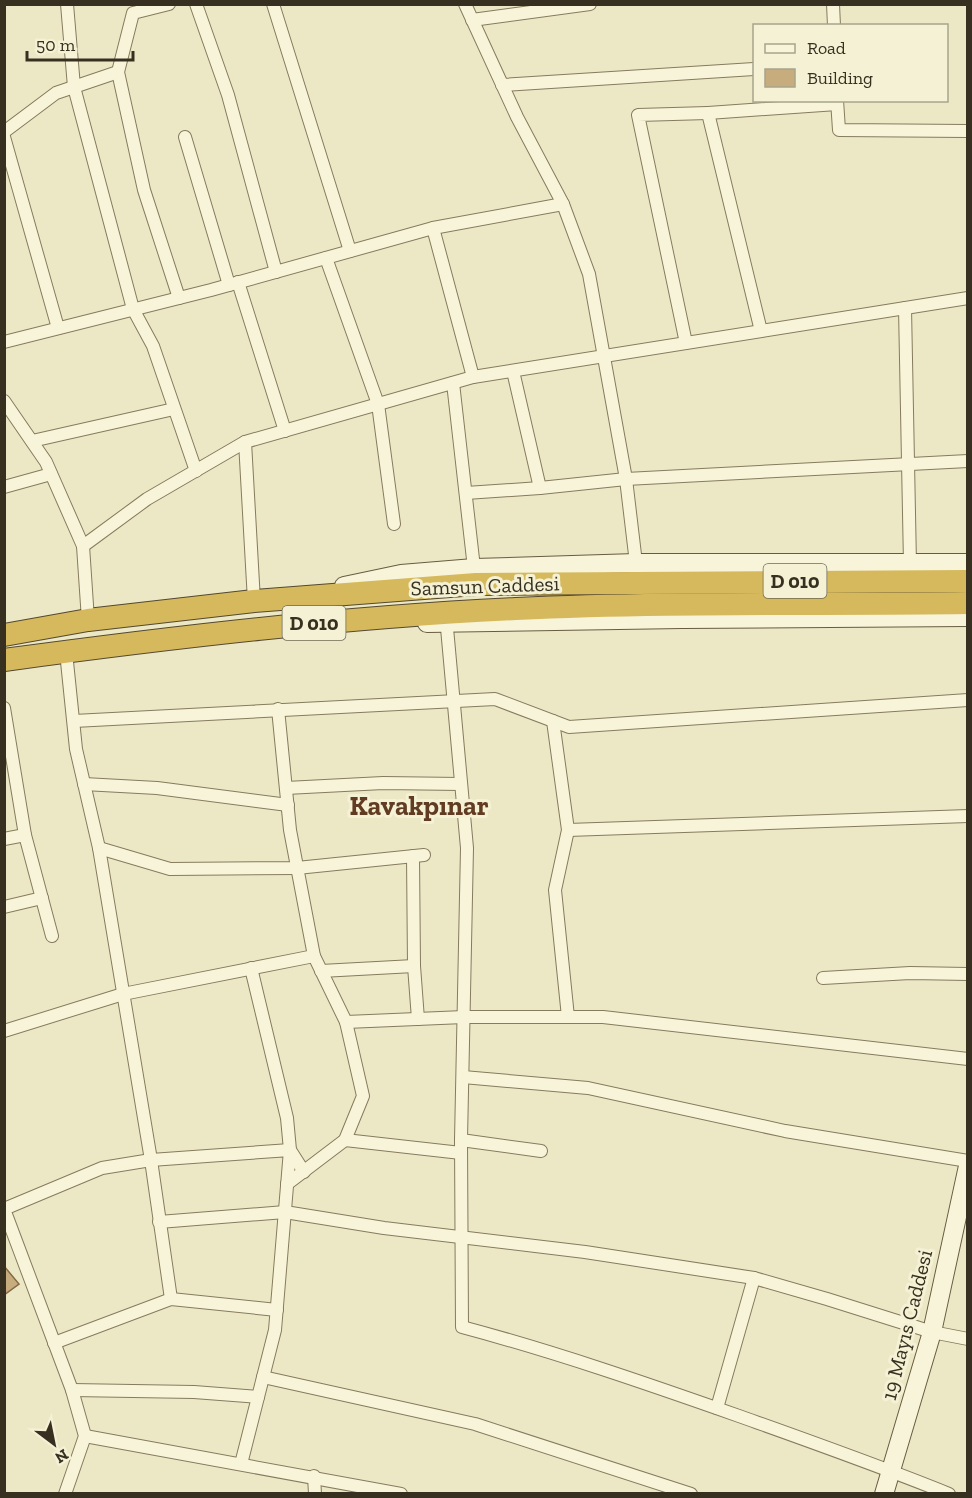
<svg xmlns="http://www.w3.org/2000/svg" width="972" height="1498" viewBox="0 0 972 1498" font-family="'Zilla Slab',serif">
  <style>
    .building { fill: #c7ac7e; stroke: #846a44; stroke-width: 1.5 }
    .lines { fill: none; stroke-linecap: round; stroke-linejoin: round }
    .street-casing { stroke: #867b5d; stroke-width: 14 }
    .secondary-casing { stroke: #685c40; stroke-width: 20 }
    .highway-casing { stroke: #544831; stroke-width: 24 }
    .street { stroke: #f7f4d9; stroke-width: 12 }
    .secondary { stroke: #f7f4d9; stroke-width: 18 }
    .highway { stroke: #d5b95c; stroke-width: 22 }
    .labels { text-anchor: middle; stroke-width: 6; stroke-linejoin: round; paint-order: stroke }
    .shield { fill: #f4f1d5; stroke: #706a56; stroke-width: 1.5 }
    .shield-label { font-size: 20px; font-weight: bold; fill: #373020 }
    .street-label { font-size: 21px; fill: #373020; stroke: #f4f1d5 }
    .district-label { font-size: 27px; font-weight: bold; fill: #613c22; stroke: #f4f1d5 }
  </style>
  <rect width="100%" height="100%" fill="#ece8c6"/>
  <polygon class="building" points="4,1266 19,1284 4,1295"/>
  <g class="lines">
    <g class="street-casing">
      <g id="street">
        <polyline points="67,4 74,87 133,309 153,346 196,471"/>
        <polyline points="169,4 133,13 118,72 144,190 179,298"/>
        <polyline points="196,4 228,95 276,272"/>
        <polyline points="273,4 350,251"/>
        <polyline points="465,4 517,117 563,204 589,274 626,479 636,563"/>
        <polyline points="833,4 834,26"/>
        <polyline points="472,20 590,4"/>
        <polyline points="502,85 754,69"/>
        <polyline points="837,100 839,130 968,131"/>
        <polyline points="4,132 56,93 118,72"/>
        <polyline points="4,137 58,328"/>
        <polyline points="185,137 229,285"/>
        <polyline points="433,228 473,377"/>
        <polyline points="326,258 378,404 394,524"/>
        <polyline points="238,282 285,431"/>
        <polyline points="905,308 910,564"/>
        <polyline points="761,331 708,113 837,104"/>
        <polyline points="4,342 211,290 433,228 563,204"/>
        <polyline points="686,343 638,115 708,113"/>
        <polyline points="513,371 540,488"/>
        <polyline points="453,383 474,568"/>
        <polyline points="4,401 46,462 83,546 88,620"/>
        <polyline points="32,441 174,409"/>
        <polyline points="245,442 254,601"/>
        <polyline points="4,487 51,474"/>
        <polyline points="466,493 540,488 626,479 968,461"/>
        <polyline points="83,546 147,499 245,442 473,377 968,298"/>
        <path d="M 446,617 L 467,848 L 461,1140 L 462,1327 C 556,1352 648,1384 739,1416 C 809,1441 880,1466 949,1494"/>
        <polyline points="66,652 76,749 99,848 151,1160 171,1299"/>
        <polyline points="4,708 25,835 52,936"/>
        <polyline points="278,709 290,830 314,956 346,1022 363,1096 345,1140 287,1184"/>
        <polyline points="74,721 495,699 569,727 968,700"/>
        <polyline points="553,721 568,830 555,890 568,1017"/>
        <polyline points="84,784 157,788 288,805"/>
        <polyline points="286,788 383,783 461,784"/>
        <polyline points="568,830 968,816"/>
        <polyline points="4,839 25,835"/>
        <polyline points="99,848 170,869 297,868 424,855"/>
        <polyline points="413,856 414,966 418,1019"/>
        <polyline points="4,907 42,898"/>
        <polyline points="251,968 287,1118 290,1150 304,1172"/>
        <polyline points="321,971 414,966"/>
        <polyline points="823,978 910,973 968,974"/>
        <polyline points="346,1022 464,1017 603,1017 968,1059"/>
        <polyline points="4,1031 123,994 314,956"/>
        <polyline points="463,1077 588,1088 785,1131 968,1161"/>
        <polyline points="345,1140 461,1153"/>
        <polyline points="461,1140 541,1151"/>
        <polyline points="159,1222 285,1212 384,1228 585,1252 754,1278 827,1299 932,1332 968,1339"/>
        <polyline points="54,1343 171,1299 277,1310"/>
        <polyline points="263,1377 475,1424 691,1494"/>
        <polyline points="72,1390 194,1392 258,1397"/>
        <polyline points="717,1408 754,1278"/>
        <polyline points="85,1436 401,1494"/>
        <polyline points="314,1476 315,1494"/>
        <polyline points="65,1494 85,1436 72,1390 4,1209 102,1168 151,1160 290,1150 275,1330 241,1464"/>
      </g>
    </g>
    <g class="secondary-casing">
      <g id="secondary">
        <polyline points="344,586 401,574 474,568 636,563 968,563"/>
        <polyline points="427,623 682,619 968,617"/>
        <polyline points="884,1494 932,1332 968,1166"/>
      </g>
    </g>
    <g class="highway-casing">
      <g id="highway">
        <polyline points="4,635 88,620 254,601 476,584 968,581"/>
        <path d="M 4,660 C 175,637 345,617 516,609 C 666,602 817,605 968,603"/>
      </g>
    </g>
    <use href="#street" class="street"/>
    <use href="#secondary" class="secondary"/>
    <use href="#highway" class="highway"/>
  </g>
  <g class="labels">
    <g class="shield">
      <rect x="763.5" y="564" width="63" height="34" rx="4.5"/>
      <rect x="282.5" y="606" width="63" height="34" rx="4.5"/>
    </g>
    <g class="shield-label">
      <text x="795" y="588">D 010</text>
      <text x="314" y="630">D 010</text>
    </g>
    <g class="street-label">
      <text transform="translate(485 586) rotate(-2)" y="7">Samsun Caddesi</text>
      <text transform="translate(907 1325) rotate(-76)" y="7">19 Mayıs Caddesi</text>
    </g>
    <g class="district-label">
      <text x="419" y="815">Kavakpınar</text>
    </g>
  </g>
  <rect width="972" height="1498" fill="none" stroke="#373020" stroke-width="12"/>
  <rect x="753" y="24" width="195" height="78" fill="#f4f1d5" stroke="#a8a48d" stroke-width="1.5"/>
  <rect x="765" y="44" width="30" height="9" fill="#f7f4d9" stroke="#a8a48d" stroke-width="1.5"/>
  <text x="807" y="54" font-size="18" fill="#373020">Road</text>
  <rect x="765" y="69" width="30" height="18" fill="#c7ac7e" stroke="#a8a48d" stroke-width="1.5"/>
  <text x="807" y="84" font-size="18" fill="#373020">Building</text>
  <g transform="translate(54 1444) rotate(148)" stroke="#f4f1d5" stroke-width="4.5" paint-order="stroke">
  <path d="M0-4.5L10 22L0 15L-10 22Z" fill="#373020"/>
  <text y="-9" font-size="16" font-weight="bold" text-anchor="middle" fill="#373020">N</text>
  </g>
  <path d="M27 51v9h106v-9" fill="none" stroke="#373020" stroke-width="3"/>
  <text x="36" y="51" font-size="18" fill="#373020" stroke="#f4f1d5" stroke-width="4.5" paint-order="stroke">50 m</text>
</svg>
